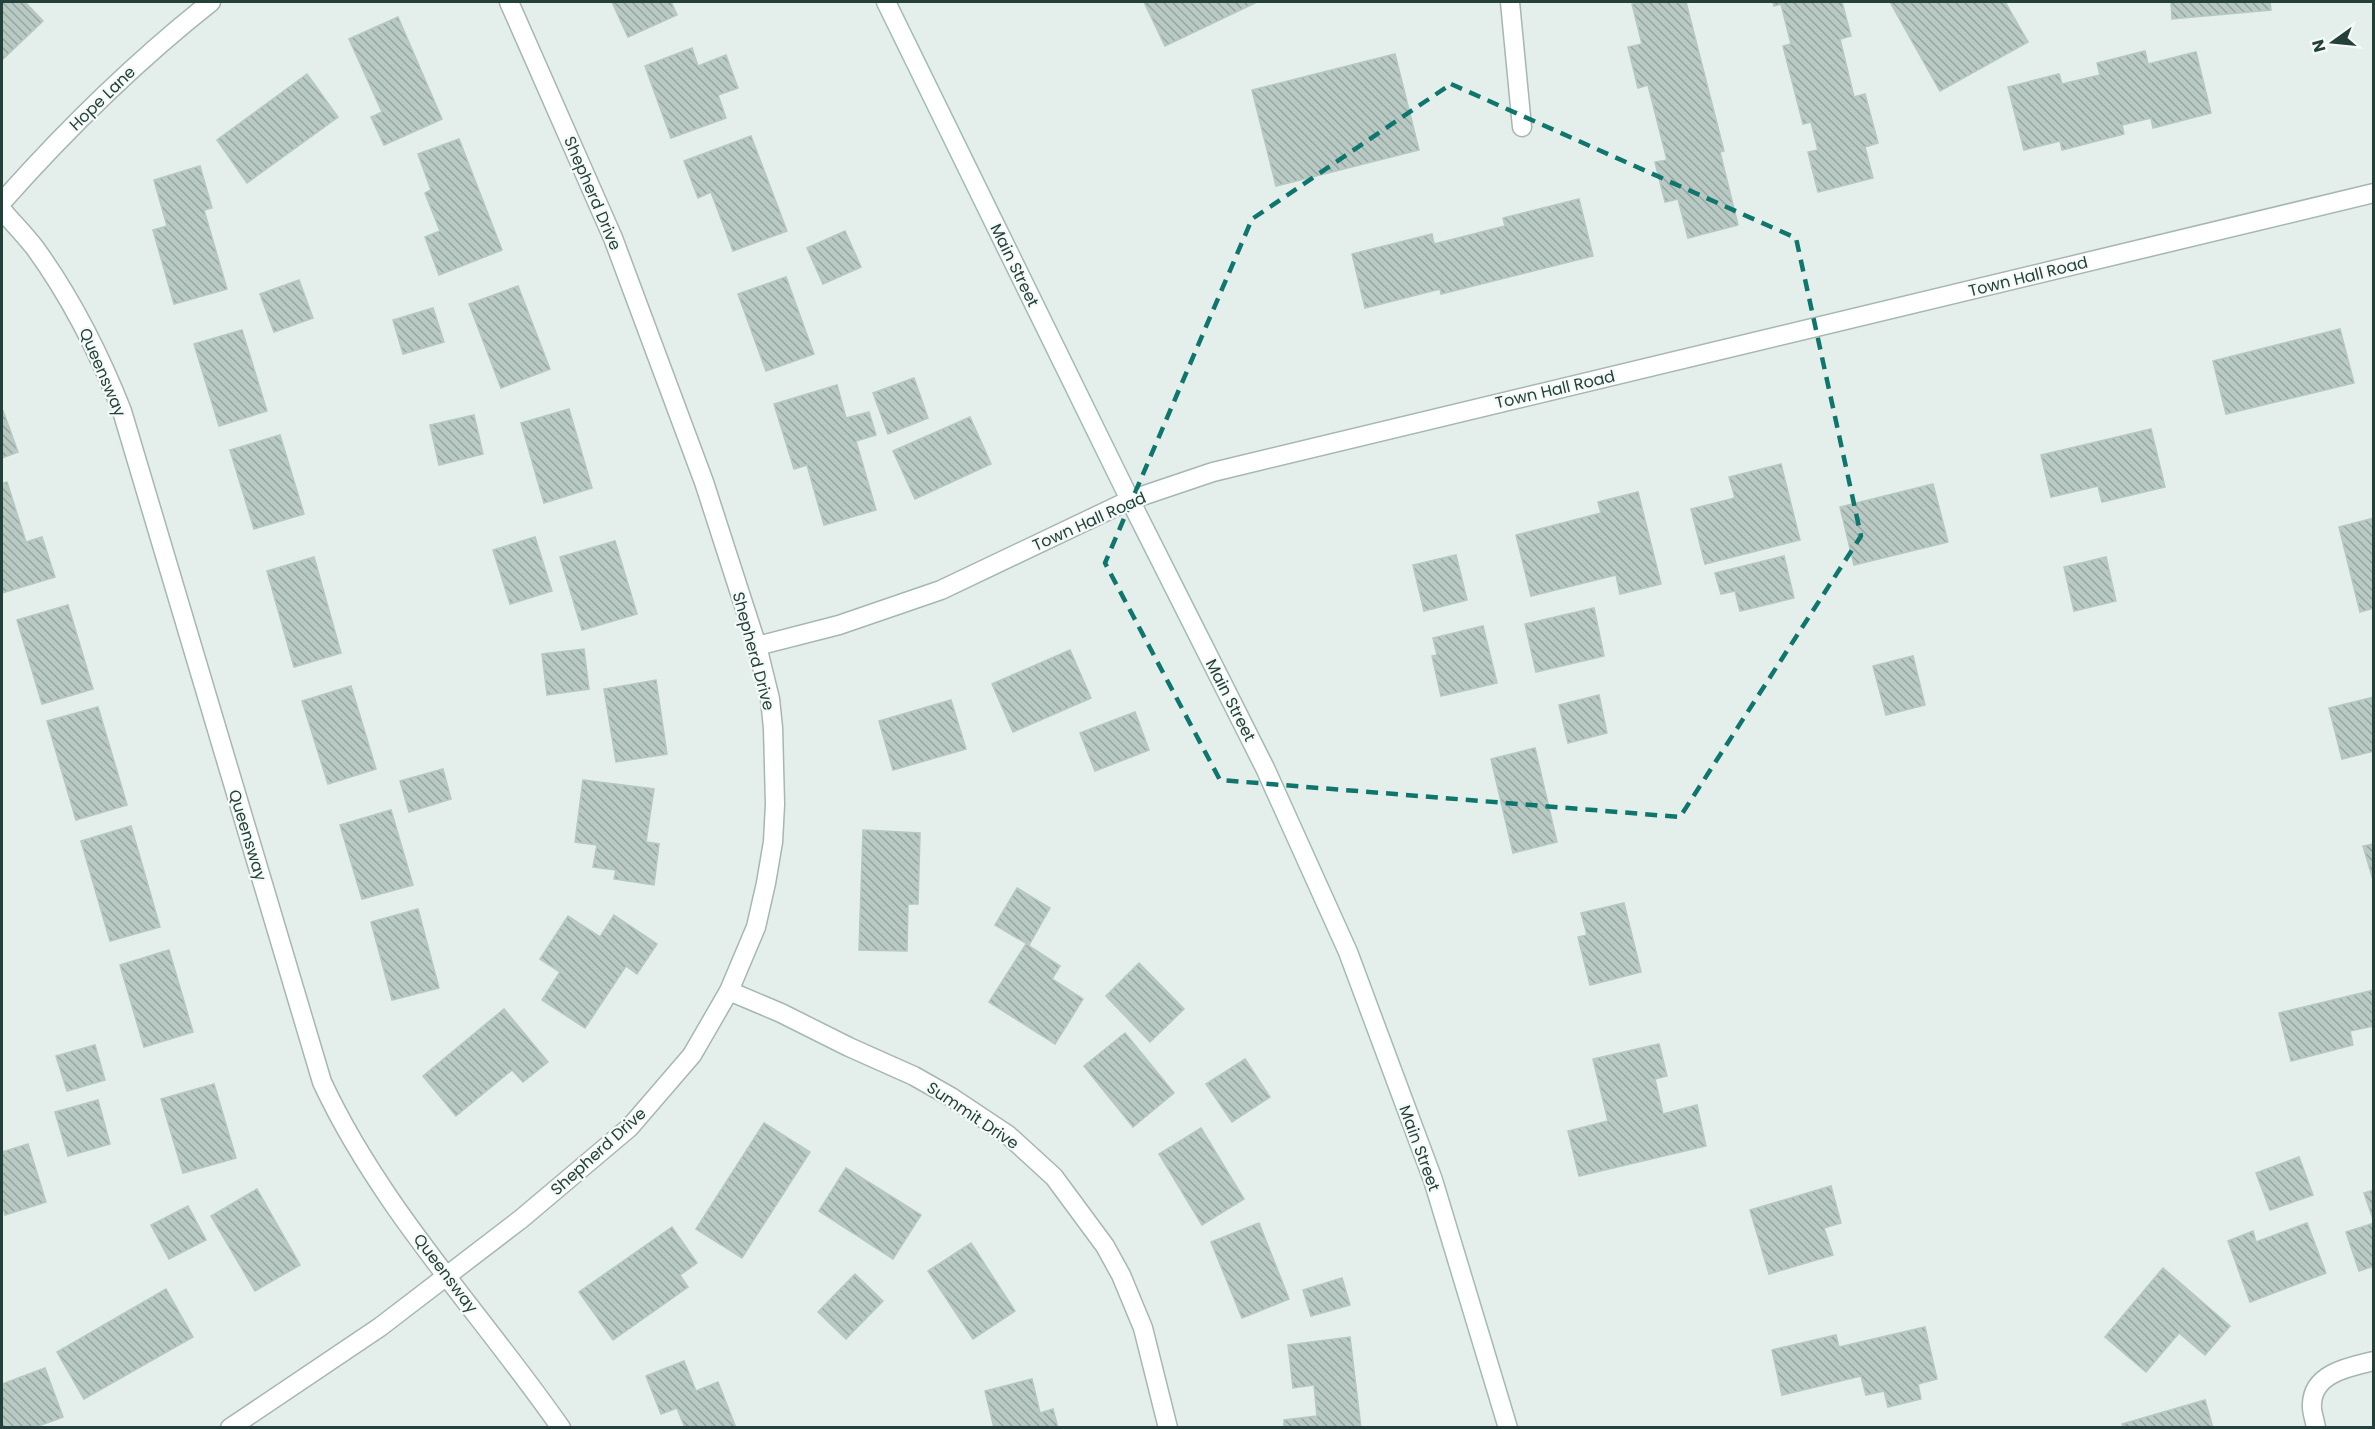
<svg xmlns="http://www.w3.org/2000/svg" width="2375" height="1429" viewBox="0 0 2375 1429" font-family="Poppins,sans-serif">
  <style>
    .building { fill: url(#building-back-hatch); stroke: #b6c8c2; stroke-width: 1.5 }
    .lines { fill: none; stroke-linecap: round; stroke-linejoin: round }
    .minor-casing { stroke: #a6b7b2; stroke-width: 21 }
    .secondary-casing { stroke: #a2bbb3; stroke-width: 21 }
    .minor { stroke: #fff; stroke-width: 18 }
    .secondary { stroke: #fff; stroke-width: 18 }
    .marked { fill: none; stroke: #0f766e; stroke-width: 4.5; stroke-dasharray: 12 8; stroke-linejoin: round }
    .labels { text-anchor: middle; stroke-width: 4.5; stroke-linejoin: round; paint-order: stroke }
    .street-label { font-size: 16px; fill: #23413a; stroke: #f5faf8 }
  </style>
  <defs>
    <pattern id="building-back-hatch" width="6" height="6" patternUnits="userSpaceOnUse" patternTransform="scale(1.5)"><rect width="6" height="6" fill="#b9c9c3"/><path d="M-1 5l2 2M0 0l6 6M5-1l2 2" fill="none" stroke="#96a59f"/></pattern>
  </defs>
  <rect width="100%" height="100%" fill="#e4eeea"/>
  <g class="building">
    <polygon points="2,2 25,2 43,21 2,60"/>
    <polygon points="612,2 671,2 677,15 628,37"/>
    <polygon points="1144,2 1257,2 1165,46"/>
    <polygon points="1643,2 1686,2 1724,151 1720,152 1738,225 1688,238 1678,199 1665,202 1655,162 1667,160 1648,85 1638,88 1628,47 1642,44 1632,4"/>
    <polygon points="1773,2 1842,2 1851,36 1840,39 1854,97 1865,94 1878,143 1865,147 1873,178 1818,192 1808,152 1818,150 1811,122 1803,124 1783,46 1791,44 1781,4 1774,6"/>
    <polygon points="1890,2 2005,2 2028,42 1940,91"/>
    <polygon points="2171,2 2270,2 2271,10 2172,19"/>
    <polygon points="398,17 442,119 384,145 371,117 382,112 349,39"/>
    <polygon points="692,48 698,66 726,55 738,88 718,95 726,118 671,138 645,66"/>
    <polygon points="2145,51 2148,64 2196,52 2211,113 2153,128 2151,118 2122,125 2124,134 2062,150 2060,141 2024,150 2008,87 2059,74 2062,84 2100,75 2097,63"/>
    <polygon points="1395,54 1419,150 1276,186 1252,90"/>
    <polygon points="307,74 338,117 247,183 217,140"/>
    <polygon points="751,136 787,231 733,251 711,192 698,198 684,161"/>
    <polygon points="459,139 502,250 439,275 425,237 440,231 425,193 431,190 418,154"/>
    <polygon points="200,166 212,208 204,210 227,289 174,304 153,230 167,226 154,180"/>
    <polygon points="1579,199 1593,256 1441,294 1440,289 1365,308 1352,254 1432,234 1434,244 1505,226 1503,218"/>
    <polygon points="845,231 861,267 823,284 807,248"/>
    <polygon points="786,277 814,354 766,371 738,294"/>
    <polygon points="299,280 313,318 274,332 260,294"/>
    <polygon points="518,286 550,369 501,388 469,304"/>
    <polygon points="433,308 444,342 403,354 393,320"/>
    <polygon points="2340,329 2354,383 2226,414 2213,361"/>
    <polygon points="242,330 267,411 219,426 194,344"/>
    <polygon points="914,378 928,418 888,434 873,393"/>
    <polygon points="837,385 846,418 869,412 876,435 856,441 876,510 824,525 807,465 794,469 774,404"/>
    <polygon points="2,408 18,452 2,458"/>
    <polygon points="569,409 592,488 544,503 521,423"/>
    <polygon points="474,415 483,454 439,465 430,425"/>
    <polygon points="970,417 991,464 915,499 893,451"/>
    <polygon points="2151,429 2165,487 2102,502 2098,486 2051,497 2041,455"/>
    <polygon points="280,435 304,514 254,529 230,450"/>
    <polygon points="1781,464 1800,540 1705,564 1691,509 1735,498 1729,477"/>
    <polygon points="7,482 26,542 42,537 55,577 2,593 2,483"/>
    <polygon points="1933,484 1948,542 1854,565 1840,507"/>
    <polygon points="1638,492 1661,584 1620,594 1616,575 1531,596 1516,535 1601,513 1598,502"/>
    <polygon points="2374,518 2374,608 2360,612 2339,527"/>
    <polygon points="535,537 552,591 510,604 493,550"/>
    <polygon points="615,541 637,614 582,630 560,557"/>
    <polygon points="1456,555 1467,600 1424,611 1413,565"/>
    <polygon points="1784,556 1794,598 1740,611 1735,591 1721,594 1715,573"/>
    <polygon points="314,557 341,653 294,667 267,571"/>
    <polygon points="2106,557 2116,601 2074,611 2064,567"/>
    <polygon points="68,605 93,689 42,704 17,620"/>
    <polygon points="1594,608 1604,656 1536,672 1525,624"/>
    <polygon points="1483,626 1497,683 1441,696 1432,656 1437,655 1433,638"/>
    <polygon points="584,649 589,689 547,695 542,654"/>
    <polygon points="1070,650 1091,698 1013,732 992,684"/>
    <polygon points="1913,656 1925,705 1886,715 1873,666"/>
    <polygon points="656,680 667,754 616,762 604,689"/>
    <polygon points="351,686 376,769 328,784 302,701"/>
    <polygon points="1599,695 1607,733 1568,743 1559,705"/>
    <polygon points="2374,697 2374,751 2342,759 2329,708"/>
    <polygon points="951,700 966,749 893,770 879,721"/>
    <polygon points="98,707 127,805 76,820 47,721"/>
    <polygon points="1135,712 1149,750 1095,771 1080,733"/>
    <polygon points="1535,748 1557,842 1513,853 1491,759"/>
    <polygon points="443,769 451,799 409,812 400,781"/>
    <polygon points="583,780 654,789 646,842 659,844 654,885 614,879 616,870 593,867 597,845 575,842"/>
    <polygon points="391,810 413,885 362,899 340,825"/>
    <polygon points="131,826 160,927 110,941 81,841"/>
    <polygon points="863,830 920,833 918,904 908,904 907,951 859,950"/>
    <polygon points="2374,844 2374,883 2363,846"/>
    <polygon points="1017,888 1050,908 1029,945 995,925"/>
    <polygon points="1624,903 1641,972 1590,985 1578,937 1587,935 1581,913"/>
    <polygon points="418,909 439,988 392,1000 371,922"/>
    <polygon points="614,915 657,944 637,974 626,966 585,1028 542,1000 560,972 540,959 568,916 600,937"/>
    <polygon points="1026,944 1060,966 1052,979 1083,999 1055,1044 989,1002"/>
    <polygon points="169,950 193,1032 144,1047 120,965"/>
    <polygon points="1139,963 1184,1009 1150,1042 1106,996"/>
    <polygon points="2374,990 2374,1026 2350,1031 2353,1045 2291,1061 2279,1013"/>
    <polygon points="504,1009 548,1062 523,1082 512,1070 456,1116 423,1076"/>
    <polygon points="1125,1033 1174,1093 1133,1127 1084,1066"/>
    <polygon points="1659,1044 1667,1076 1655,1079 1663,1114 1697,1105 1706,1146 1579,1176 1568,1131 1608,1121 1593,1059"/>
    <polygon points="95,1045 105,1080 67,1091 56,1056"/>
    <polygon points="1245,1059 1270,1097 1232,1122 1206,1084"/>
    <polygon points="214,1084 236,1158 183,1173 161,1099"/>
    <polygon points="98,1100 110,1144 68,1156 55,1112"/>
    <polygon points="764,1123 810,1152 742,1258 696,1229"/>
    <polygon points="1201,1128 1244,1199 1202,1225 1159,1154"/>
    <polygon points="28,1144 46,1202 5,1215 2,1204 2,1152"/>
    <polygon points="2299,1157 2313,1195 2270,1210 2256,1173"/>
    <polygon points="846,1168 921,1215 893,1259 819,1211"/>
    <polygon points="1831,1186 1841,1223 1824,1228 1833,1255 1769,1274 1750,1210"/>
    <polygon points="257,1189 300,1265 255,1291 211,1216"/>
    <polygon points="2374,1190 2374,1222 2364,1193"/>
    <polygon points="188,1206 206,1240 169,1259 151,1225"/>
    <polygon points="1259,1223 1289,1299 1242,1318 1211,1242"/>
    <polygon points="2307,1223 2326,1273 2250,1302 2228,1241 2253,1231 2256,1242"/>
    <polygon points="2374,1223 2374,1266 2359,1271 2346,1232"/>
    <polygon points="672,1227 697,1263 680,1275 688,1287 613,1340 579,1292"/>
    <polygon points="971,1243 1015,1311 973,1339 928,1271"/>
    <polygon points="2163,1268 2230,1326 2205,1355 2179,1333 2146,1372 2105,1337"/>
    <polygon points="855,1274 883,1301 846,1339 818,1312"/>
    <polygon points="1342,1278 1350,1305 1311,1316 1303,1290"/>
    <polygon points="166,1289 193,1337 84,1399 57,1352"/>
    <polygon points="1925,1327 1937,1379 1918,1384 1921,1399 1888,1407 1884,1391 1866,1395 1861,1376 1782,1395 1772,1350 1836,1335 1839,1347"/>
    <polygon points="1350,1337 1361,1428 1284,1428 1284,1420 1317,1416 1314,1385 1293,1388 1288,1345"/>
    <polygon points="684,1361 696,1391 718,1382 736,1428 685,1428 677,1408 661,1414 646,1376"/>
    <polygon points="45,1368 63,1417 33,1428 2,1428 2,1384"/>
    <polygon points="1032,1379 1040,1413 1053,1409 1058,1428 994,1428 985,1391"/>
    <polygon points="2205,1400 2213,1428 2123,1428 2122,1424"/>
  </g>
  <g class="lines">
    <g class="minor-casing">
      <g id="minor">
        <polyline points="1510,2 1522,127"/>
        <path d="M 2,202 C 66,130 135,62 211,2"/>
        <path d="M 2,210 C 13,223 25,235 35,248 C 72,299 99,353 122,411 L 322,1082 C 381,1209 481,1313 561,1428"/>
        <polyline points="757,646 839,625 941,590 1130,500 1213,472 2374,193"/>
        <polyline points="729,991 781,1013 849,1047 914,1076 951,1097 1008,1135 1054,1177 1105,1246 1121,1275 1143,1328 1168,1428"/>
        <polyline points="230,1428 380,1327 521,1219 630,1127 692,1055 729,991 756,927 766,883 773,842 775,804 773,728 770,699 757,646 704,482 613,238 509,2"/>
        <path d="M 2316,1428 C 2315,1420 2311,1411 2312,1404 C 2313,1373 2349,1367 2374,1361"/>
      </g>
    </g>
    <g class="secondary-casing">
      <polyline id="secondary" points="886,2 1130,500 1265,768 1348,952 1433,1180 1508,1428"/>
    </g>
    <use href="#minor" class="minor"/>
    <use href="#secondary" class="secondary"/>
  </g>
  <path class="marked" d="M 1451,84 L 1796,238 L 1861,536 L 1680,817 L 1220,780 L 1105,563 L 1252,219 Z"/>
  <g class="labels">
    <g class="street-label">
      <text transform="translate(102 98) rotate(-44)" y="6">Hope Lane</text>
      <text transform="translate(593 193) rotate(67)" y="6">Shepherd Drive</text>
      <text transform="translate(1015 265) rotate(64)" y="6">Main Street</text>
      <text transform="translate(2028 276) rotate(-14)" y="6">Town Hall Road</text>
      <text transform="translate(103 372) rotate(67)" y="6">Queensway</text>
      <text transform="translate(1555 389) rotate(-13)" y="6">Town Hall Road</text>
      <text transform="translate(1089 521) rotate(-24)" y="6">Town Hall Road</text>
      <text transform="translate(754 651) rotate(75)" y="6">Shepherd Drive</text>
      <text transform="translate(1231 700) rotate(63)" y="6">Main Street</text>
      <text transform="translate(248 835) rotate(73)" y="6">Queensway</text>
      <text transform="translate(973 1115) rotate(34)" y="6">Summit Drive</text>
      <text transform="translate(1420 1148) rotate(70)" y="6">Main Street</text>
      <text transform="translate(598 1151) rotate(-42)" y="6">Shepherd Drive</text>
      <text transform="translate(446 1273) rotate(53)" y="6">Queensway</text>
    </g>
  </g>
  <rect width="2375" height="1429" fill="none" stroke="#23413a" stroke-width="6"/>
  <g transform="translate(2333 42) rotate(255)" stroke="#f5faf8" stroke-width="4.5" paint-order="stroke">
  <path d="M0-4.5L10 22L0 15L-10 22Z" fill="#23413a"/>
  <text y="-9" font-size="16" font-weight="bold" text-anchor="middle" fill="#23413a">N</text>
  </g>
</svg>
